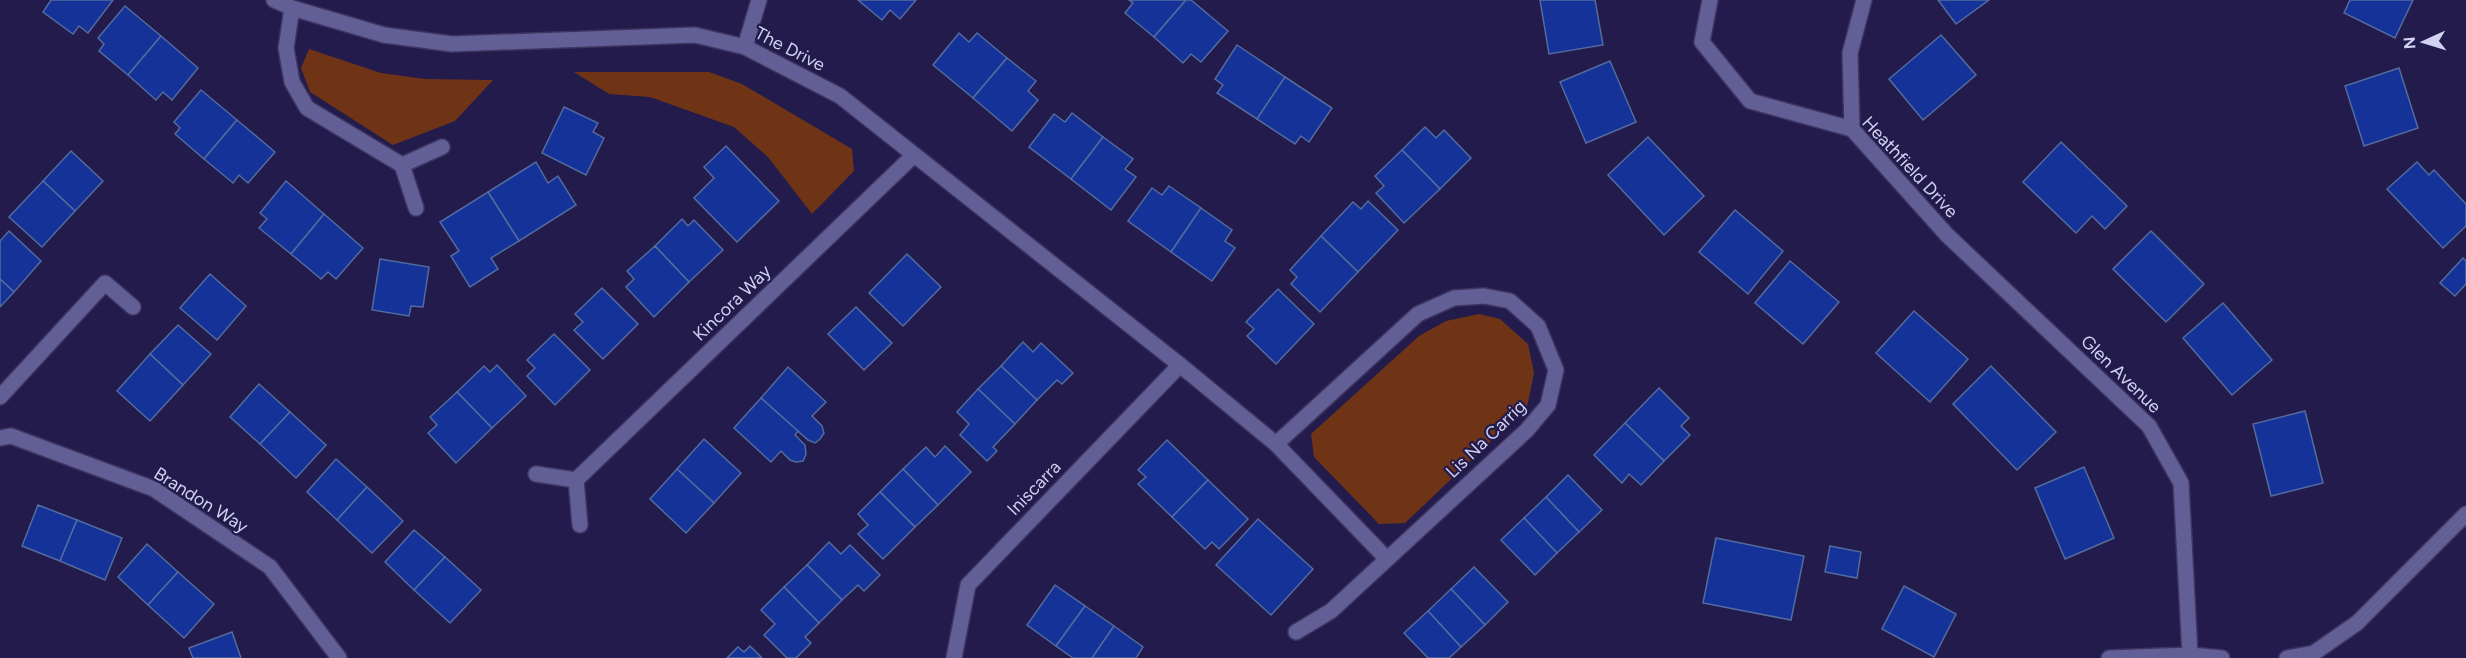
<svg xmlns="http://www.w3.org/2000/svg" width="2466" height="658" viewBox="0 0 2466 658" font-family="Figtree,sans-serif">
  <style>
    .green { fill: #6f3415 }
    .building { fill: #143297; stroke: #536b9f; stroke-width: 1.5 }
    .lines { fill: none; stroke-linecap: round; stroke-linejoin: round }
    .street-casing { stroke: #3d345f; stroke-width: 18 }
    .street { stroke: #625f96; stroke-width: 15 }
    .labels { text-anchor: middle; stroke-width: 4.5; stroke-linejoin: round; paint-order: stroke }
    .street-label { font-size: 18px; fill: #d1d1f1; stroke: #221b4c }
  </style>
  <rect width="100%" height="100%" fill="#221b4c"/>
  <g class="green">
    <polygon points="309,49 381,73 425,79 493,80 455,121 393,145 310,92 301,68"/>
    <polygon points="574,72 709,72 742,84 852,149 854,171 812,214 768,157 734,127 650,97 609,94"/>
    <polygon points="1479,314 1500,319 1528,344 1534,373 1527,407 1405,523 1379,524 1314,457 1311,434 1419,336 1446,321"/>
  </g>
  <g class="building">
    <polygon points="51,0 113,0 88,33 79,26 73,34 43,12"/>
    <polygon points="858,0 916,0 900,19 890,10 882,20"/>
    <polygon points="1129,0 1186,0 1154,37 1125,13 1133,3"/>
    <polygon points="1186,0 1191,0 1228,31 1201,62 1191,54 1183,63 1154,37"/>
    <polygon points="1540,0 1595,0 1603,45 1549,54"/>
    <polygon points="1938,0 1989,0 1956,24"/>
    <polygon points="2350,0 2413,0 2395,38 2344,13"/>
    <polygon points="125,6 161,36 128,75 99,51 104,44 98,38"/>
    <polygon points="959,33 969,42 977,33 1007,58 973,98 933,65"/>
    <polygon points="1941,35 1976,75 1923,120 1889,79"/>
    <polygon points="161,36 198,68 172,100 163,92 156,100 128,75"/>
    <polygon points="1237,45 1285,77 1257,119 1217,93 1223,85 1215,79"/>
    <polygon points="1007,58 1036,81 1028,91 1038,100 1012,131 973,98"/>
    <polygon points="1610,61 1636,122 1586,143 1560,82"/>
    <polygon points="2399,68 2418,128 2364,146 2345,86"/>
    <polygon points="1285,77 1332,108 1309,142 1301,136 1295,144 1257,119"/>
    <polygon points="201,90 237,120 204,159 175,134 180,128 174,122"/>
    <polygon points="564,107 598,123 593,132 604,138 586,175 542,153"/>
    <polygon points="1072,113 1103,137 1071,179 1029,147 1054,114 1065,122"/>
    <polygon points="237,120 275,152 248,183 239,175 233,183 204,159"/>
    <polygon points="1425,127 1436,138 1444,130 1471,158 1440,189 1402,150"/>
    <polygon points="1103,137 1133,159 1125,169 1136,177 1111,210 1071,179"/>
    <polygon points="1648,137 1704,196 1664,235 1608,175"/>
    <polygon points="2061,142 2127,206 2105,229 2092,216 2076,233 2023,182"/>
    <polygon points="726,146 779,201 737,242 694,198 714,178 704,167"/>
    <polygon points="1402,150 1440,189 1404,223 1376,193 1384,186 1375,176"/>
    <polygon points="71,151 103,181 75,211 43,181"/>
    <polygon points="536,162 548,183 558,176 576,205 519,241 488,192"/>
    <polygon points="2417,162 2429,175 2434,170 2466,204 2466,226 2443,248 2387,189"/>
    <polygon points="43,181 75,211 42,247 9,217"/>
    <polygon points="286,181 324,214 291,254 259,228 267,219 260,213"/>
    <polygon points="1169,186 1201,208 1171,252 1128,221 1152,188 1162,195"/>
    <polygon points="488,192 519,241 491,258 498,269 470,287 451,256 459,251 440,222"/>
    <polygon points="1368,201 1398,230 1358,272 1321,236 1353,202 1361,209"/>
    <polygon points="1201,208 1232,230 1225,241 1235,248 1212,281 1171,252"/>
    <polygon points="1735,210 1783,251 1748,294 1699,252"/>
    <polygon points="324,214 363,248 336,279 328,272 321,279 291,254"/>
    <polygon points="682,219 688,226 694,220 723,250 689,282 655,246"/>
    <polygon points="9,231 41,261 14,292 0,279 0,241"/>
    <polygon points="2151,231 2204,284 2166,322 2113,269"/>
    <polygon points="1321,236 1358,272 1320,312 1291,284 1297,277 1290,270"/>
    <polygon points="655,246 689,282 654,317 626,287 634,279 627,271"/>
    <polygon points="907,254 941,287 903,326 869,293"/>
    <polygon points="2463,258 2466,261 2466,284 2455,296 2440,283"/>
    <polygon points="380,259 429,267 423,307 411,306 409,316 372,310"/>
    <polygon points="1790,261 1839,302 1803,344 1755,303"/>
    <polygon points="210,274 246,306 217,340 180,308"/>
    <polygon points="0,279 14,292 0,307"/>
    <polygon points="602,288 638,324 603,359 574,330 583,322 575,314"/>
    <polygon points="1278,289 1314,324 1276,364 1247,336 1254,329 1246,322"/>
    <polygon points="2223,303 2272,360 2232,395 2183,338"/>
    <polygon points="856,307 892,343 864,370 828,334"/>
    <polygon points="1914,311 1968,359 1930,402 1876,353"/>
    <polygon points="178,325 211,354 183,385 150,354"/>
    <polygon points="554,334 590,370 555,405 527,376 535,368 527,360"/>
    <polygon points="1023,342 1033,352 1041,343 1073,373 1062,384 1057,380 1037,400 1001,366"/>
    <polygon points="150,354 183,385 150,421 117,391"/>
    <polygon points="497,365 526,396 492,428 457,392 484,366 490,372"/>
    <polygon points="1001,366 1037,400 1015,424 978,389"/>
    <polygon points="1991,366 2056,432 2017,470 1953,404"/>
    <polygon points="788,367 826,402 812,416 822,426 824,433 820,439 815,443 808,440 761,398"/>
    <polygon points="259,384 290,412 260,444 230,417"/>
    <polygon points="1659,388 1689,418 1681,426 1690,435 1664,461 1625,423"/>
    <polygon points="978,389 1015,424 993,447 997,451 987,461 960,435 969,424 957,412"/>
    <polygon points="457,392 492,428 456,463 428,433 437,425 430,417"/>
    <polygon points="761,398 798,431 795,435 805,445 806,454 803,461 796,462 790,460 781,451 771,462 734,428"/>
    <polygon points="2305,411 2323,483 2271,496 2253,424"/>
    <polygon points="290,412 326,445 296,478 260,444"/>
    <polygon points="1625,423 1664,461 1641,485 1629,474 1622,483 1594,455"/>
    <polygon points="704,439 741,473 714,503 677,469"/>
    <polygon points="1167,440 1208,480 1172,517 1138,484 1146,477 1138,470"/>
    <polygon points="945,446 971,472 938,505 903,469 926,447 935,457"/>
    <polygon points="336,459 367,487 337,520 307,492"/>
    <polygon points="2084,467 2114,538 2065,559 2035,488"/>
    <polygon points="677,469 714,503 686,533 650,499"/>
    <polygon points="903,469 938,505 915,527 880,492"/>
    <polygon points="1568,475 1602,510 1579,532 1546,497"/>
    <polygon points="1208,480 1248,519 1219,549 1212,542 1205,549 1172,517"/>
    <polygon points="367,487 403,521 372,553 337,520"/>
    <polygon points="880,492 915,527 883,559 858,534 868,525 858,514"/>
    <polygon points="1546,497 1579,532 1557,553 1524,518"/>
    <polygon points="38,505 77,520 60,561 22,546"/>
    <polygon points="1524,518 1557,553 1535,575 1501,540"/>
    <polygon points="1258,519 1313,569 1271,615 1216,565"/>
    <polygon points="77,520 122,538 105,580 60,561"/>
    <polygon points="414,530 445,557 414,590 385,562"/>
    <polygon points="1716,538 1804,556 1791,620 1703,603"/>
    <polygon points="829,542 841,554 850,545 880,575 864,591 858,585 842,600 807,565"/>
    <polygon points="147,544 178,572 148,605 118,577"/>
    <polygon points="1830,546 1861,552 1857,578 1825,572"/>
    <polygon points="445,557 481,590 450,623 414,590"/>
    <polygon points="807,565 842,600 819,623 784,587"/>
    <polygon points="1474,567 1508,602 1485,625 1451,589"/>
    <polygon points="178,572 214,604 184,638 148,605"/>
    <polygon points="1055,585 1085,606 1056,646 1027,625"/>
    <polygon points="1904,586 1956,614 1934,657 1882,629"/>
    <polygon points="784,587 819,623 805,637 811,643 796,658 787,658 764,635 775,624 761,610"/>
    <polygon points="1451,589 1485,625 1461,647 1428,611"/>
    <polygon points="1085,606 1114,626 1092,658 1073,658 1056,646"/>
    <polygon points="1428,611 1461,647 1449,658 1428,658 1404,633"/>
    <polygon points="1114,626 1143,647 1136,658 1092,658"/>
    <polygon points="232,632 241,658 193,658 189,648"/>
    <polygon points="750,646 762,658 727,658 738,647 744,652"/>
  </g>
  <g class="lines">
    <g class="street-casing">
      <g id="street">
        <polyline points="274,0 292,8 384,35 452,44 695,35 745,47 840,96 1180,365 1276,444 1387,559"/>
        <polyline points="1710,0 1702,42 1750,101 1852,129 1947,235 2149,426 2181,483 2190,655"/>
        <polyline points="292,8 286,48 292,82 307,108 402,165 442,147"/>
        <polyline points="745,47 759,0"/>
        <polyline points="1852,129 1850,53 1864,0"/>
        <polyline points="402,165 416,208"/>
        <polyline points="0,397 105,283 133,307"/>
        <polyline points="0,438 11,436 154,489 270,567 339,658"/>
        <polyline points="1276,444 1418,314 1454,298 1484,296 1510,301 1538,326 1556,370 1548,405 1527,430 1331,611 1296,632"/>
        <polyline points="536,474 576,480 914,155"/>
        <polyline points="576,480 580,525"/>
        <polyline points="954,658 968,585 1180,365"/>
        <polyline points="2109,658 2190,655 2222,658"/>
        <polyline points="2287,658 2314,653 2357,623 2466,514"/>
      </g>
    </g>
    <use href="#street" class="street"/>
  </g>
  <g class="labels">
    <g class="street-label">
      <text transform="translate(790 49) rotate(27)" y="6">The Drive</text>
      <text transform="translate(1910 167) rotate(47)" y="6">Heathfield Drive</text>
      <text transform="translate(732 303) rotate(-44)" y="6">Kincora Way</text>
      <text transform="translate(2121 374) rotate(44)" y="6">Glen Avenue</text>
      <text transform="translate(1486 439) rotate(-44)" y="6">Lis Na Carrig</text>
      <text transform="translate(1034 488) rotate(-46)" y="6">Iniscarra</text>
      <text transform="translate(201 500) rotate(32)" y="6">Brandon Way</text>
    </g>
  </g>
  <g transform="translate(2424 42) rotate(266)" stroke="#221b4c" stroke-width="4.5" paint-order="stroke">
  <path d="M0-4.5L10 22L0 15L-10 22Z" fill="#d1d1f1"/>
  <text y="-9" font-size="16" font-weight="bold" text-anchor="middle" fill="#d1d1f1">N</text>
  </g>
</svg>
